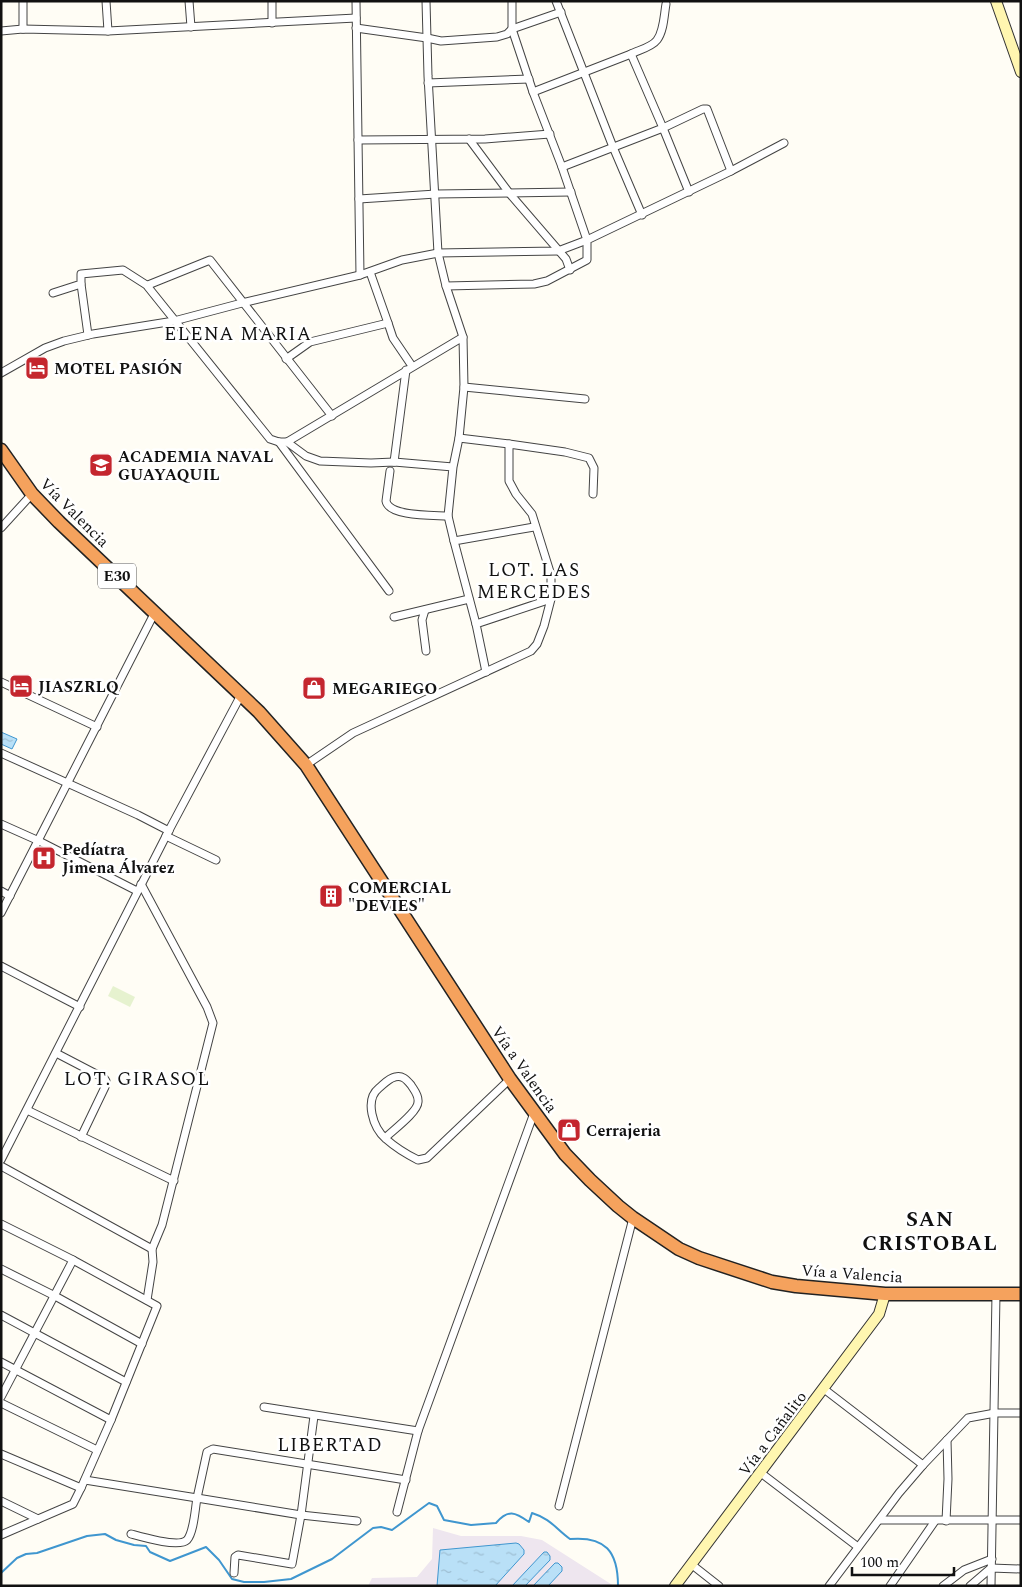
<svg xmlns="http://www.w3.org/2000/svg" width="1022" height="1587" viewBox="0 0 1022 1587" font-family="Spectral,serif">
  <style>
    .industrial { fill: #eee6ef }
    .pitch { fill: #e6f2cf }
    .water { fill: url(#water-ripples); stroke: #3f96cf }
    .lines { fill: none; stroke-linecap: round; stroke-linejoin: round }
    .stream { stroke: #3f96cf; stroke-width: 2 }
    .street-casing { stroke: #444; stroke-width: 9 }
    .secondary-casing { stroke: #333; stroke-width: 12 }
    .highway-casing { stroke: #222; stroke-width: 15 }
    .street { stroke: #fff; stroke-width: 7 }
    .secondary { stroke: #fff6b0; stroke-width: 10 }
    .highway { stroke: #f5a25d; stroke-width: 12 }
    .labels { text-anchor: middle; stroke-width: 5; stroke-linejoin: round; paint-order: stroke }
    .shield { fill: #fff; stroke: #585858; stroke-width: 1 }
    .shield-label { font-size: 15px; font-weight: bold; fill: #111 }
    .poi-label { font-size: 16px; font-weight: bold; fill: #111; stroke: #fff; text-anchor: start }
    .street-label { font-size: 16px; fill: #111; stroke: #fff }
    .quarter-label { font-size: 19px; letter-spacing: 1px; fill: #111; stroke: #fff }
    .district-label { font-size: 21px; font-weight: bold; letter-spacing: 1px; fill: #111; stroke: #fff }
  </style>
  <defs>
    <pattern id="water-ripples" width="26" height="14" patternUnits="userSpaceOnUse" patternTransform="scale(1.25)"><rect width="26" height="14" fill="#b9e0f7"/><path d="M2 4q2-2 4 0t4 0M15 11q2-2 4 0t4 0" fill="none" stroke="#9ebfd3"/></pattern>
  </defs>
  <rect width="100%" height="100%" fill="#fffdf5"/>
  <polygon class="industrial" points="433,1528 461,1536 521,1536 542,1540 614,1586 368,1586 372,1578 417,1577 432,1559"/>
  <polygon class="pitch" points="113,986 135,997 130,1007 108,996"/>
  <g class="water">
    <polygon points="1,732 17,739 12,749 1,744"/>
    <polygon points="516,1543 519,1544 524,1550 524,1554 495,1586 437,1586 440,1550"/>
    <polygon points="544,1552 547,1552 550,1556 550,1560 525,1586 512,1586"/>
    <polygon points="555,1563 558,1563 562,1567 562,1571 548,1586 533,1586"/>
  </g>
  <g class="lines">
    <path class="stream" d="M 1,1573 L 17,1558 L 26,1554 L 37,1553 L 87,1536 L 105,1534 L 116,1540 L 134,1545 L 146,1546 L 150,1552 L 170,1561 L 206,1547 L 219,1560 L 232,1579 L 244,1582 L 264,1582 L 291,1579 L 332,1559 L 373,1528 L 381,1527 L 392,1530 L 429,1503 L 437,1506 L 444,1520 L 471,1525 L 496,1523 C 508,1509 515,1512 529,1522 L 532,1513 C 551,1519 555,1528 570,1539 C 605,1536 618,1551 618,1586"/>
    <g class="street-casing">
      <g id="street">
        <polyline points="23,1 23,29"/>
        <polyline points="106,1 108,31"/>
        <polyline points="189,1 191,27"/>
        <polyline points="272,1 272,23"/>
        <polyline points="356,1 360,275"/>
        <polyline points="426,1 428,76 438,253 446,286 463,337"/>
        <polyline points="556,1 613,147 642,215"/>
        <polyline points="356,28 427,38 441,41 497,37 507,34 512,29 561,12"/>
        <polyline points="1,31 23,29 108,31 356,18"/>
        <polyline points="428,83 529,79"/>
        <polyline points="533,92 631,54"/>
        <polyline points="469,139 510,194 566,259 570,270"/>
        <polyline points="358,140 485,139 550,134"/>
        <path d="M 562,167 L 663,128 L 631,54 C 639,50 652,47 657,40 C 664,31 664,15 666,4"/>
        <polyline points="689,192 663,128 703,109 707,109 731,171"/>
        <polyline points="359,199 436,194 571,192"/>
        <polyline points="81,284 88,335"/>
        <polyline points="446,286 534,284 547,281 587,260 587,240 731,171 784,143"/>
        <polyline points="53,293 81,284 81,274 123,270 148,286"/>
        <polyline points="388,323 393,338 412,366"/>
        <polyline points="286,359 310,342 388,323 370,272"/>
        <polyline points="1,373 45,348 64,341 93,334 174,321 242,303 360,275 402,260 438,253 558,251 587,240 562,167 533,92 512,29 512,1"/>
        <polyline points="464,387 585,399"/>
        <polyline points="459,438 509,444"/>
        <polyline points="279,442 389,591"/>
        <polyline points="287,442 279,442 270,439 148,287 148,285 210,260 332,416"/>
        <polyline points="394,462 406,370"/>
        <polyline points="453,467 394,462 371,463 320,461 306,456 287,442 463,337 464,387 459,438 453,467 448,516 454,541"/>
        <path d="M 390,471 L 386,501 C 389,517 434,515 448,516"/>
        <polyline points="1,528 32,494"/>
        <polyline points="425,610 422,620 426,651"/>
        <polyline points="394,617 469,599"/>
        <polyline points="476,624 454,541 534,527"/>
        <polyline points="486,672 476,624 551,599"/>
        <polyline points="1,682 97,727"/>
        <polyline points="1,753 138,815 169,831"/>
        <polyline points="306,765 353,733 531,651 537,644 544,626 551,599 551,575 532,514 516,494 509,481 509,444 565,452 589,458 594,468 593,494"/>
        <polyline points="1,824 39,841 137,891"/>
        <polyline points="216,860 166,836 241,695"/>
        <polyline points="141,884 207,1007 213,1023 162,1225 152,1249 153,1262 147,1300"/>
        <polyline points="1,891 10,896"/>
        <polyline points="1,913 155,612"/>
        <polyline points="1,966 80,1007"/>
        <polyline points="56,1053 104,1078 106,1081 105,1087 81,1137"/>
        <polyline points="27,1110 174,1181"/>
        <path d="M 385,1138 C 392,1131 418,1112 418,1102 C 419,1095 414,1090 411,1085 C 406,1079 402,1075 395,1077 C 389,1078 384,1084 379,1088 C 364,1100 373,1128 386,1139 C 395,1147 408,1155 418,1160 L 427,1158 L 510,1079"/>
        <polyline points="1,1160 166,836"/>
        <polyline points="1,1166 152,1249"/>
        <polyline points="1,1224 73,1260 1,1397"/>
        <polyline points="1,1269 55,1296 142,1344"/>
        <polyline points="1,1315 126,1382"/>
        <polyline points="1,1362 111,1420"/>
        <polyline points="824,1389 923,1465"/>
        <polyline points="1,1403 97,1450"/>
        <polyline points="264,1407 418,1431"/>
        <polyline points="1,1454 81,1488 111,1420 157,1306 73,1260"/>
        <polyline points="761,1473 858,1547"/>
        <polyline points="85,1480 197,1498 207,1452 213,1449 406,1480"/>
        <polyline points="1,1501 38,1519"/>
        <polyline points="559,1506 633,1218"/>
        <polyline points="397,1512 418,1431 534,1113"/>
        <polyline points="880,1520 1021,1520"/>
        <polyline points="946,1521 948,1479 947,1440"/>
        <path d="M 131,1534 C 142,1537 179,1548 187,1540 C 194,1532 195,1509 197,1498 L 301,1515 L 357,1521"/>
        <polyline points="1,1535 73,1504 81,1488"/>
        <polyline points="691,1564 719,1586"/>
        <polyline points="234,1573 235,1557 238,1555 292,1564 301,1515 314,1416"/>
        <polyline points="829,1586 899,1493 923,1465 968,1418 995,1413 1021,1413"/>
        <polyline points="890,1586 935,1521"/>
        <polyline points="943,1586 964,1570 992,1559"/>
        <polyline points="970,1586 991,1568 1021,1569"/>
        <polyline points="991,1586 996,1294"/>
      </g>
    </g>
    <g class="secondary-casing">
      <g id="secondary">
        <polyline points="996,1 1021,72"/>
        <polyline points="675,1586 879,1314 885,1294"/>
      </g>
    </g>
    <g class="highway-casing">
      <polyline id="highway" points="1,450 32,494 59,522 259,712 306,765 510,1079 565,1154 590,1180 618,1206 633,1218 679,1249 699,1258 772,1282 796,1286 885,1294 1021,1294"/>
    </g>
    <use href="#street" class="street"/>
    <use href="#secondary" class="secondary"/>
    <use href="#highway" class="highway"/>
  </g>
  <defs>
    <g id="hotel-square" transform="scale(1.25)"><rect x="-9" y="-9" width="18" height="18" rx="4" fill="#c4262e" stroke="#fff"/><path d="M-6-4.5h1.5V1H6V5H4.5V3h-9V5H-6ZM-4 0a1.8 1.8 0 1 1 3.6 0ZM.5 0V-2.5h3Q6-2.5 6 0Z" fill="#fff"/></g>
    <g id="university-square" transform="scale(1.25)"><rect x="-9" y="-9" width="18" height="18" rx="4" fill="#c4262e" stroke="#fff"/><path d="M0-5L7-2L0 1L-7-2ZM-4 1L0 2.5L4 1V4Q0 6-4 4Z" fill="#fff"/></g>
    <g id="shop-square" transform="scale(1.25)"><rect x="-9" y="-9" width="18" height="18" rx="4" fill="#c4262e" stroke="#fff"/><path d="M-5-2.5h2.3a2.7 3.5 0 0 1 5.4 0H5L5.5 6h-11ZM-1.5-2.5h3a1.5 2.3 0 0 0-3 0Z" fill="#fff"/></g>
    <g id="hospital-square" transform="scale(1.25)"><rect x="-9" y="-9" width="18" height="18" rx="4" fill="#c4262e" stroke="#fff"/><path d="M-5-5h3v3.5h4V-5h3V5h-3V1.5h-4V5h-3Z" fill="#fff"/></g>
    <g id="building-square" transform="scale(1.25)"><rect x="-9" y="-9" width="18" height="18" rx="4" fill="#c4262e" stroke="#fff"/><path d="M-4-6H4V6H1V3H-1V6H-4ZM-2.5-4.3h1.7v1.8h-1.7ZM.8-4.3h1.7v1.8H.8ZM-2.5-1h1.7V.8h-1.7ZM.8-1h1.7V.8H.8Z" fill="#fff"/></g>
  </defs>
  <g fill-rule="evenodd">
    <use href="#hotel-square" x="37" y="368"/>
    <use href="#university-square" x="101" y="465"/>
    <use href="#hotel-square" x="21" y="686"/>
    <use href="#shop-square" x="314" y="688"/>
    <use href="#hospital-square" x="44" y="858"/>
    <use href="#building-square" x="331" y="896"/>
    <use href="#shop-square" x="569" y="1130"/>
  </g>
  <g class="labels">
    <rect class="shield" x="98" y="563.5" width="38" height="25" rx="4"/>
    <g class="shield-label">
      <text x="117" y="581">E30</text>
    </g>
    <g class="poi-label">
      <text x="54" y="374">MOTEL PASIÓN</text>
      <text x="118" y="462">ACADEMIA NAVAL<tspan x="118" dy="18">GUAYAQUIL</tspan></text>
      <text x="38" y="692">JIASZRLQ</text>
      <text x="332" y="694">MEGARIEGO</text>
      <text x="62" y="855">Pedíatra<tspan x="62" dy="18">Jimena Álvarez</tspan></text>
      <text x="348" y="893">COMERCIAL<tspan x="348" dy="18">"DEVIES"</tspan></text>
      <text x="586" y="1136">Cerrajeria</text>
    </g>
    <g class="street-label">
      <text transform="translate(75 512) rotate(45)" y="6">Vía Valencia</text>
      <text transform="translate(525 1069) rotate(55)" y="6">Vía a Valencia</text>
      <text transform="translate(852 1273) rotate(4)" y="6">Vía a Valencia</text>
      <text transform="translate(772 1433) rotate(-53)" y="6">Vía a Cañalito</text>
    </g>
    <g class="quarter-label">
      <text x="238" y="340">ELENA MARIA</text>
      <text x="534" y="576">LOT. LAS<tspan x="534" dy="22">MERCEDES</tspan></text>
      <text x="137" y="1085">LOT. GIRASOL</text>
      <text x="330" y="1451">LIBERTAD</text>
    </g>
    <g class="district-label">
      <text x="930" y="1226">SAN<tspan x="930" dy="24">CRISTOBAL</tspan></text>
    </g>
  </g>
  <rect width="1022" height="1587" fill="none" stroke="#111111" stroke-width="5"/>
  <path d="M852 1567v8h102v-8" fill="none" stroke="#111111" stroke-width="2.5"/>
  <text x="860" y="1567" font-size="15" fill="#111111" stroke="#ffffff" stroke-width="4" paint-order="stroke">100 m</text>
</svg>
